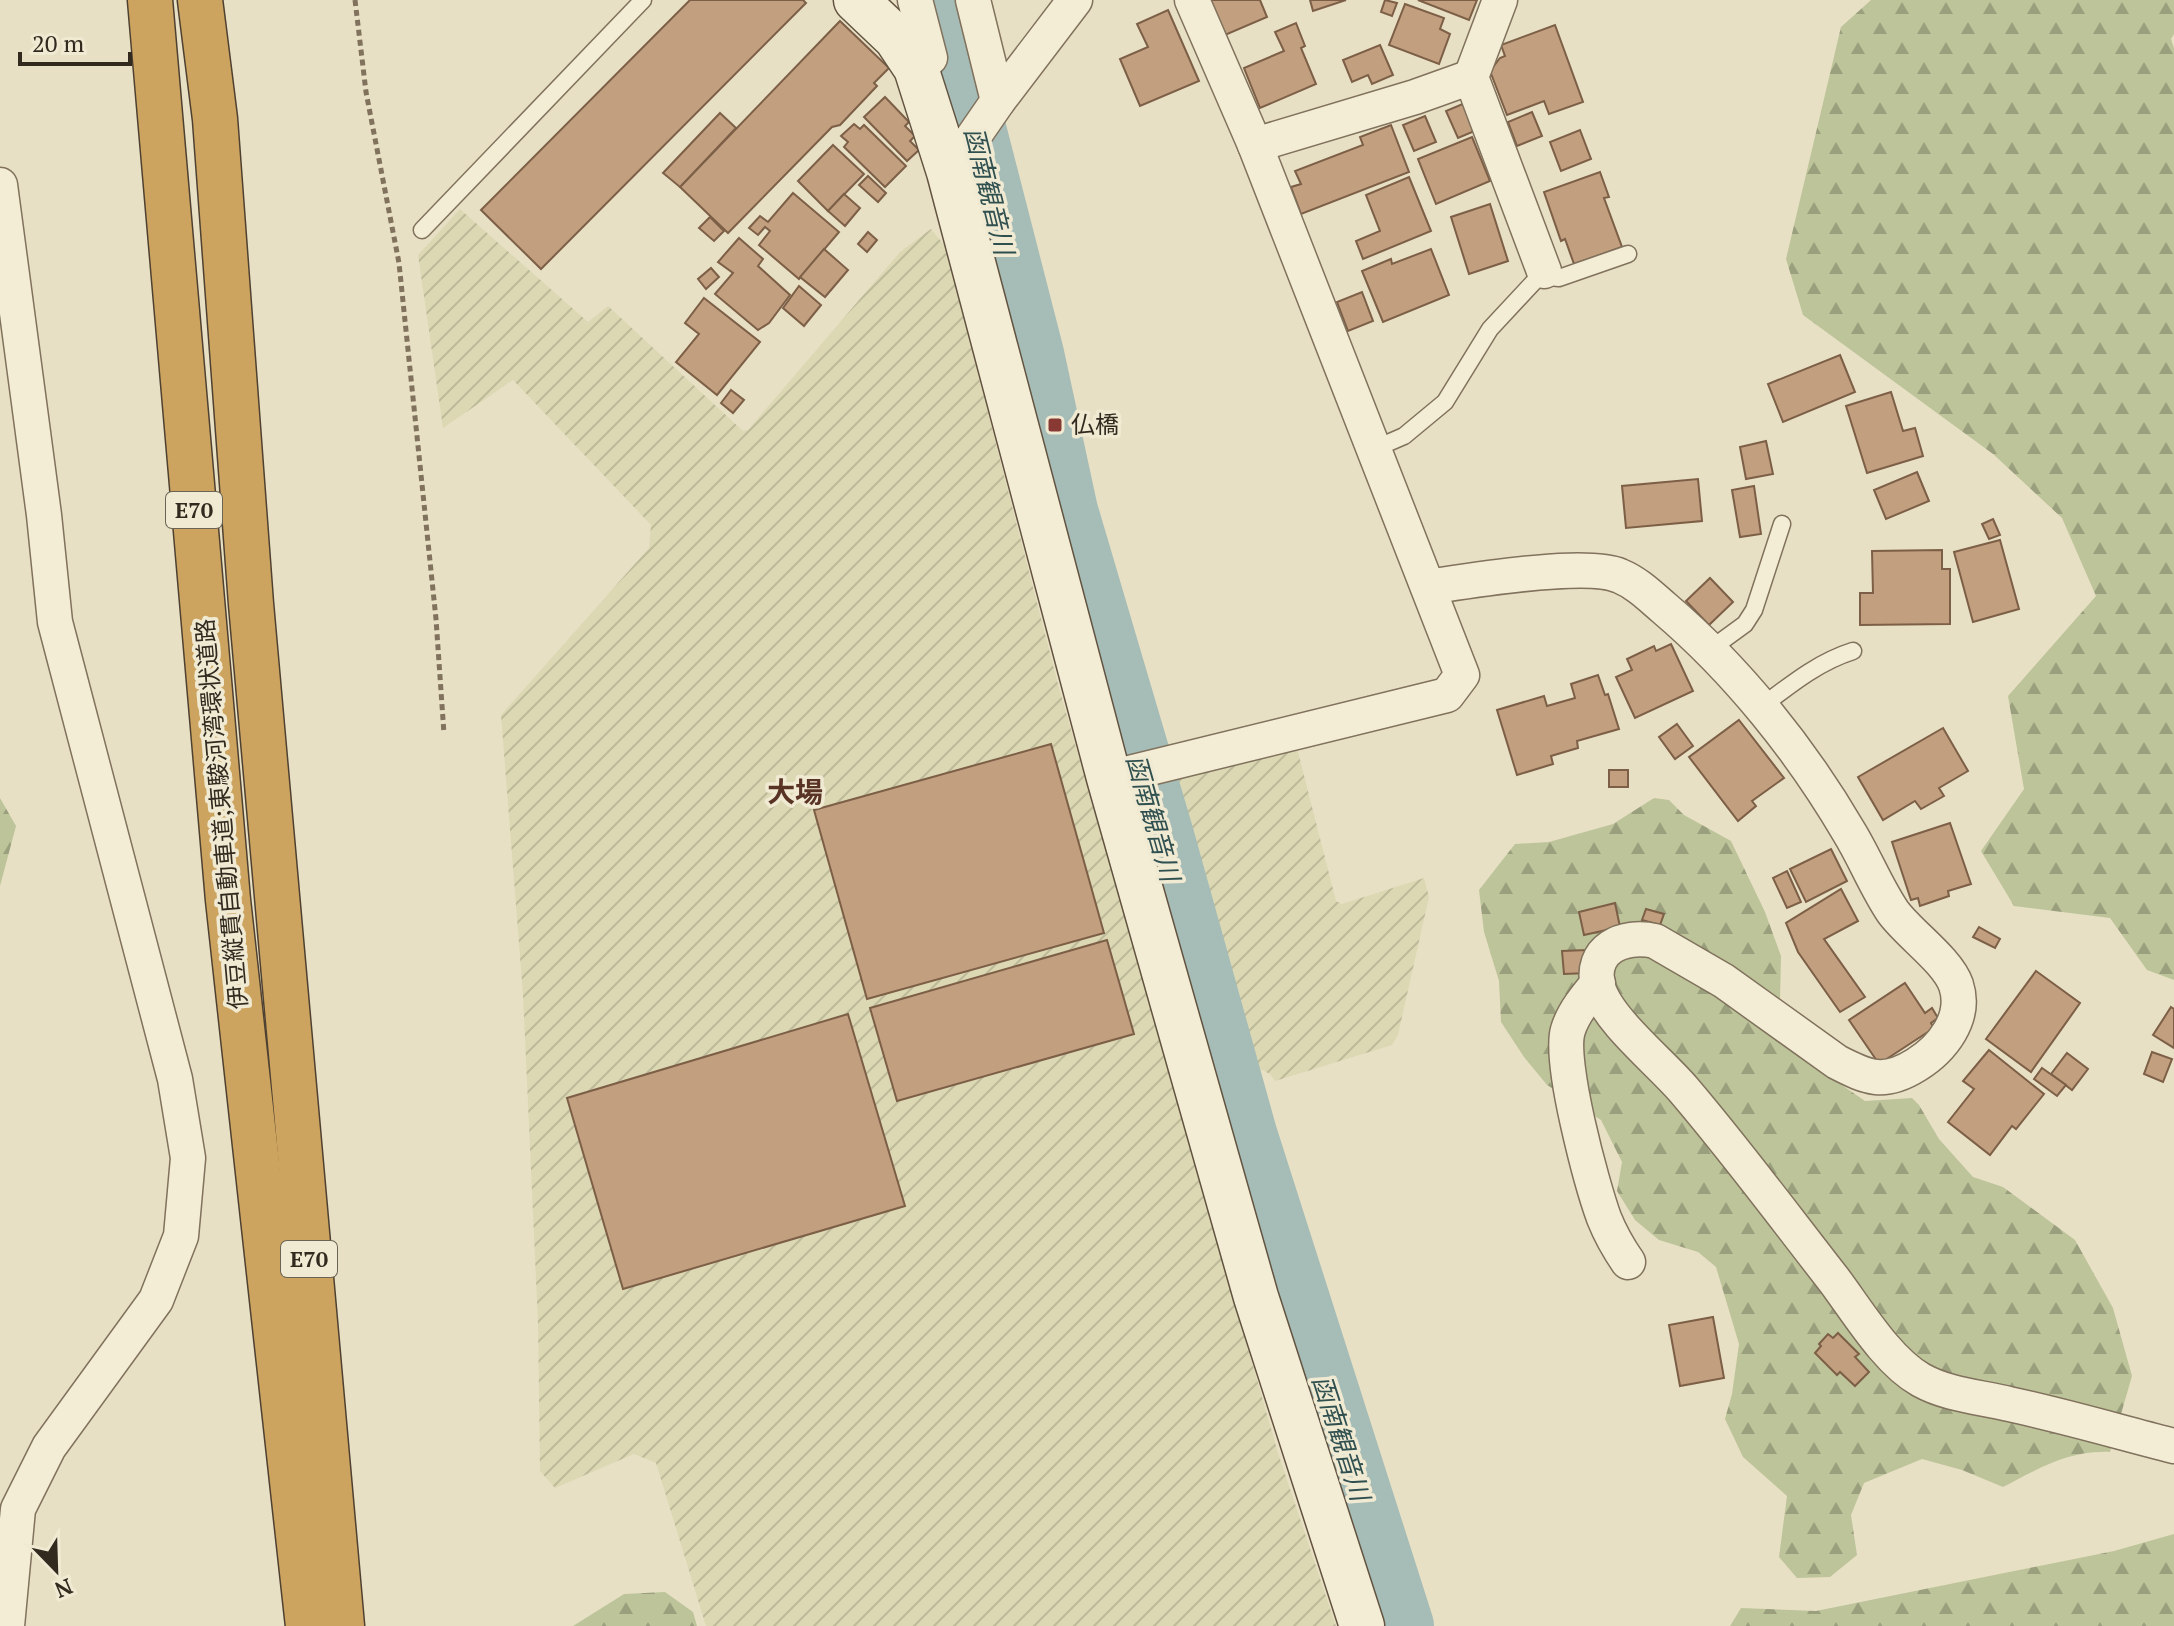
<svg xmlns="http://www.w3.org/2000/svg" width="2174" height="1626" viewBox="0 0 2174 1626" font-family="'PT Serif','Noto Sans JP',serif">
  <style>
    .farmland { fill: url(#farmland-furrows) }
    .forest { fill: url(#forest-firs) }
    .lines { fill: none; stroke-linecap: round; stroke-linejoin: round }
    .river { stroke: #a5bcb7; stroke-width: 66 }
    .building { fill: #c19f7f; stroke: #7c5f46; stroke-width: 2 }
    .lane-casing { stroke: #80725d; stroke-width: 19 }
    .street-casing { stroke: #80725d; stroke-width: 37 }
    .secondary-casing { stroke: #625340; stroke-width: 47 }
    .highway-casing { stroke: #4f4131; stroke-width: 47 }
    .path { stroke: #80725d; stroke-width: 5; stroke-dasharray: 6 4; stroke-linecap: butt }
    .lane { stroke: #f4edd6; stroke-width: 16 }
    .street { stroke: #f4edd6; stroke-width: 34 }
    .secondary { stroke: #f4edd6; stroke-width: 44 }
    .highway { stroke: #cda45f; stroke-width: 44 }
    .poi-dot { fill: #883934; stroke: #f0ead3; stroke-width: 3 }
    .labels { text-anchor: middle; stroke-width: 7; stroke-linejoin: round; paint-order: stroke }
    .shield { fill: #f0ead3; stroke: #6b6455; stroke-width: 2 }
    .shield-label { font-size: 22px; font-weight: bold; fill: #322a1f }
    .poi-label { font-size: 24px; fill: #322a1f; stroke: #f0ead3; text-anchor: start }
    .street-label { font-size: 24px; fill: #322a1f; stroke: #f0ead3 }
    .water-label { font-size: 26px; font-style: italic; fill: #305050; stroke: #f0ead3 }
    .quarter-label { font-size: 28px; font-weight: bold; fill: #593324; stroke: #f0ead3 }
  </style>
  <defs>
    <pattern id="farmland-furrows" width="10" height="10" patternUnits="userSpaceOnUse" patternTransform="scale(2)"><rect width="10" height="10" fill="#dcd8b3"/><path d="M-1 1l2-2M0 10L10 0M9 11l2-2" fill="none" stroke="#bdba9a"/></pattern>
    <pattern id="forest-firs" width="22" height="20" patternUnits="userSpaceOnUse" patternTransform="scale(2)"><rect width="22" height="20" fill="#bdc49a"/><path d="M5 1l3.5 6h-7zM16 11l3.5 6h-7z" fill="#9a9f7d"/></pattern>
  </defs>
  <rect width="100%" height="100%" fill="#e8e0c4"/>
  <g class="farmland">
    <polygon points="460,209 588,322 608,306 743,431 748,430 900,252 931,229 945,246 1059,688 1278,1453 1336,1626 706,1626 656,1463 634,1454 555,1488 540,1471 538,1323 523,995 501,715 649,548 651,525 513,380 443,428 418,255"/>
    <polygon points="1296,744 1336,901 1342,904 1424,878 1429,897 1398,1035 1392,1045 1275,1081 1271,1075 1263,1070 1249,1072 1171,777"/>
  </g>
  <g class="forest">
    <polygon points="1871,0 2174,0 2174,34 2171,39 2174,48 2174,980 2147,970 2110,918 2014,906 1981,851 2024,789 2008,696 2096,596 2062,518 1993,454 1803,315 1786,259 1841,27"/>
    <polygon points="0,798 16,826 0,886"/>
    <path d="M 1654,798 L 1669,800 L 1684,815 L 1731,841 L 1765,912 L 1781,956 L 1780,1001 L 1830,1077 L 1865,1101 L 1912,1098 L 1919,1105 L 1939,1139 L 1973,1177 L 2003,1187 L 2075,1240 L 2113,1308 L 2132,1376 L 2110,1452 C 2069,1450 2038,1469 2003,1487 L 1962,1470 L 1922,1459 L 1864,1483 L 1851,1515 L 1857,1555 L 1830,1577 L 1797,1578 L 1779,1557 L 1787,1496 L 1743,1457 L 1725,1419 L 1732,1394 L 1739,1344 L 1716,1267 L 1698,1252 L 1659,1240 L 1635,1220 L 1617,1191 L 1622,1162 L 1601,1120 L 1547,1085 L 1524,1057 L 1501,1022 L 1499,981 L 1484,932 L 1479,890 L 1515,844 L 1549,842 L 1613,824 Z"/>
    <polygon points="2174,1534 2174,1626 1730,1626 1741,1608 1816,1611 2114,1551"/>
    <polygon points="665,1592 693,1612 697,1626 573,1626 624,1594"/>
  </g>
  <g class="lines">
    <polyline class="river" points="940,0 1031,354 1065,511 1161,836 1244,1134 1401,1626"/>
  </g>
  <g class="building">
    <polygon points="690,0 803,0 806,3 541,269 481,210"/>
    <polygon points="1210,0 1260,0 1267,17 1225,35"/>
    <polygon points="1310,0 1346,0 1313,11"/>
    <polygon points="1385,0 1397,3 1392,16 1381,12"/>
    <polygon points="1418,0 1477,0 1469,20"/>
    <polygon points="1405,4 1444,18 1440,29 1450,34 1439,64 1389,45"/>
    <polygon points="1168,10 1199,81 1140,106 1120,59 1148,47 1137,24"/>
    <polygon points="840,21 889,68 874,83 877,86 840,125 832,127 728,233 680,187"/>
    <polygon points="1296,23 1305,46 1301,48 1316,84 1260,108 1244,68 1284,51 1275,32"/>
    <polygon points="1555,25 1583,102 1549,114 1544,101 1507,115 1490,71 1500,58 1505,56 1501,45"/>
    <polygon points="1380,45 1393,75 1372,84 1368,75 1352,82 1343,60"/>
    <polygon points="885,97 909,122 905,126 915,136 910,141 919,150 907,161 864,117"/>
    <polygon points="1465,103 1477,130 1458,138 1446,111"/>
    <polygon points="1532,112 1542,136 1517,146 1508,122"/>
    <polygon points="720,113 736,128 680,187 663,173"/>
    <polygon points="1425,116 1436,142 1414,151 1403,125"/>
    <polygon points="854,124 860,129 864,125 906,166 885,187 844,147 848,142 841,136"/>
    <polygon points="1391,125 1409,172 1301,214 1291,187 1301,184 1295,171 1363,145 1360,137"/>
    <polygon points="1580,130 1591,159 1561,171 1550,142"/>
    <polygon points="1472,137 1490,181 1436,204 1418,159"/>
    <polygon points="833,145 864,174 828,211 798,181"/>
    <polygon points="1600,172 1609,197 1604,198 1622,247 1574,264 1565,239 1561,241 1544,192"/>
    <polygon points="868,176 886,193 878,202 859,185"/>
    <polygon points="1409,177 1431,231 1363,259 1356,241 1380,231 1366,195"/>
    <polygon points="793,193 839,232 799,279 759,245 770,231 765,227 758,235 749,228 760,216 768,222"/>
    <polygon points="844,194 860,208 845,226 828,211"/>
    <polygon points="1490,204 1508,261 1469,274 1451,217"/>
    <polygon points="710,217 724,231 714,241 699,228"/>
    <polygon points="868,232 877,240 867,252 858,244"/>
    <polygon points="739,238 763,259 758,266 790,295 769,323 758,330 715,294 733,273 718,262"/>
    <polygon points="824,249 848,270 825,297 800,277"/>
    <polygon points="1431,249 1449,295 1383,322 1362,271 1391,259 1392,264"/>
    <polygon points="711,268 719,277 706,289 698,279"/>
    <polygon points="799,286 821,305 804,326 783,308"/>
    <polygon points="1362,292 1373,321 1348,331 1337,302"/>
    <polygon points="704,298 760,342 717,395 676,362 699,334 685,323"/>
    <polygon points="1840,355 1855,392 1783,422 1768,384"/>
    <polygon points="731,390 744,400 733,413 721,403"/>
    <polygon points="1891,392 1903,431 1915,428 1923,456 1867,473 1846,406"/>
    <polygon points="1766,441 1773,474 1746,479 1740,447"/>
    <polygon points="1917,472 1929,501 1886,519 1874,490"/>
    <polygon points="1698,479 1702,521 1626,528 1622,486"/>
    <polygon points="1754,486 1761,534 1740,537 1732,490"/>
    <polygon points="1993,519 2000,535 1989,539 1982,524"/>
    <polygon points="2000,540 2019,609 1973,622 1954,552"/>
    <polygon points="1942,550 1942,569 1950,569 1950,624 1860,625 1860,593 1873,593 1872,551"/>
    <polygon points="1710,578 1733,602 1709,625 1686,601"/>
    <polygon points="1671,644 1693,691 1635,718 1616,677 1632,670 1627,659 1654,646 1656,651"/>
    <polygon points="1598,675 1605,695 1608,694 1619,729 1577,741 1578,748 1551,756 1553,764 1517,775 1497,710 1544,696 1547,706 1575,698 1571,684"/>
    <polygon points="1739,720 1784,778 1752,801 1756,806 1738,821 1689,757"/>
    <polygon points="1677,724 1693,746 1675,759 1659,737"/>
    <polygon points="1943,728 1968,771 1939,788 1944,796 1921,809 1915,801 1883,820 1858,777"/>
    <polygon points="1051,744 1104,933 867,999 814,810"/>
    <rect x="1609" y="770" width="19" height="17"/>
    <polygon points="1950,823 1971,884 1948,891 1949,896 1920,906 1918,898 1911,900 1892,842"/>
    <polygon points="1831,849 1847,881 1806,902 1790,869"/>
    <polygon points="1787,871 1801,902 1787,908 1773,878"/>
    <polygon points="1841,889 1858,921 1824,939 1865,997 1840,1012 1798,952 1786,923"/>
    <polygon points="1615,903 1620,927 1584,935 1579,912"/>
    <polygon points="1646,909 1664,914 1660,925 1642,920"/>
    <polygon points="1979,927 2000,939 1995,948 1973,937"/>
    <polygon points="1107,940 1134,1034 897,1101 870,1008"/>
    <polygon points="1587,950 1588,973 1564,974 1562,951"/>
    <polygon points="2036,971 2080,1003 2031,1072 1986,1039"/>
    <polygon points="1905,983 1925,1013 1932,1008 1938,1018 1931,1023 1934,1028 1879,1064 1849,1020"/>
    <polygon points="2171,1007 2174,1009 2174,1048 2153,1035"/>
    <polygon points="848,1014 905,1206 623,1289 567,1098"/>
    <polygon points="1989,1050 2044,1094 2016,1129 2012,1126 1990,1155 1948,1122 1974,1089 1963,1081"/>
    <polygon points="2152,1052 2172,1059 2163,1082 2144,1074"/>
    <polygon points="2067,1053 2088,1069 2072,1090 2051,1074"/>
    <polygon points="2042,1068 2066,1085 2057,1096 2034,1079"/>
    <polygon points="1713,1317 1724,1378 1680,1386 1669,1325"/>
    <polygon points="1838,1333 1859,1354 1855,1357 1869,1372 1855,1386 1840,1372 1837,1375 1815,1353 1821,1346 1819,1344 1828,1334 1833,1338"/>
  </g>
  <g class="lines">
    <g class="lane-casing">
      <g id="lane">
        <polyline points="422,230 643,0"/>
        <polyline points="1374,449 1404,436 1445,402 1490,329 1544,271 1549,277 1559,278 1628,254"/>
        <polyline points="1708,651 1745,624 1754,610 1782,524"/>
        <path d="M 1761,707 C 1790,685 1818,662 1853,651"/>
      </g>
    </g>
    <g class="street-casing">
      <g id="street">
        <polyline points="915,0 930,58 916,68"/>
        <polyline points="973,0 998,101"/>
        <polyline points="1500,0 1471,77 1544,271"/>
        <polyline points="1255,145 1415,97 1471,77"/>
        <polyline points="949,172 998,101 1075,0"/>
        <polyline points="0,185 44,515 55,622 175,1079 188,1158 181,1236 156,1300 49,1447 18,1509 7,1626"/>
        <path d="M 1428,587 C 1469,581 1586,561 1620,576 C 1637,583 1650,596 1664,608 C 1737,670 1801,750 1849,832 C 1865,858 1876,887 1893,912 C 1910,935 1947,960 1956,985 C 1967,1018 1942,1049 1916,1065 C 1884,1085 1868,1078 1837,1062 L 1724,981 L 1655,941 C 1623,934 1589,949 1598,987 C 1607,1020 1660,1062 1683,1089 C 1736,1151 1784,1216 1834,1280 C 1858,1312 1887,1361 1921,1380 C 1948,1395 1980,1397 2009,1404 C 2065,1416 2119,1432 2174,1446"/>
        <polyline points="1109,778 1447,695 1462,675 1255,145 1192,0"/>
        <path d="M 1598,983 C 1587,996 1573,1013 1568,1030 C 1558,1060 1592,1185 1604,1218 C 1610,1233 1619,1249 1628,1262"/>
      </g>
    </g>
    <g class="secondary-casing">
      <polyline id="secondary" points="856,0 896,38 916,68 949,172 1109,778 1256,1297 1362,1626"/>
    </g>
    <g class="highway-casing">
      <g id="highway">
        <polyline points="150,0 228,900 308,1626"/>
        <polyline points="200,0 215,119 251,604 342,1626"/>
      </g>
    </g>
    <polyline class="path" points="355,0 366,92 399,263 436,619 444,734"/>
    <use href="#lane" class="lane"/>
    <use href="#street" class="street"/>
    <use href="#secondary" class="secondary"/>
    <use href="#highway" class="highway"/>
  </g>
  <rect class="poi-dot" x="1047" y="417" width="16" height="16" rx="4"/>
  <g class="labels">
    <g class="shield">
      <rect x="166" y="492" width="56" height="36" rx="6"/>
      <rect x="281" y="1241" width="56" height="36" rx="6"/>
    </g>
    <g class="shield-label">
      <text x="194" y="518">E70</text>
      <text x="309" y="1267">E70</text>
    </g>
    <g class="poi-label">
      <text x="1071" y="433">仏橋</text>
    </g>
    <g class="street-label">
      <text transform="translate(222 814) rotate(-95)" y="8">伊豆縦貫自動車道;東駿河湾環状道路</text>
    </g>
    <g class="water-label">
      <text transform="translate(989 191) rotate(76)" y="9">函南観音川</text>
      <text transform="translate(1153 818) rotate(74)" y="9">函南観音川</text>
      <text transform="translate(1341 1438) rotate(72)" y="9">函南観音川</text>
    </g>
    <g class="quarter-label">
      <text x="795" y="802">大場</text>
    </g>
  </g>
  <g transform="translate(56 1570) rotate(157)" stroke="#f0ead3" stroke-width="6" paint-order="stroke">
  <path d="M0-6L14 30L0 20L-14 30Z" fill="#322a1f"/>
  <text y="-12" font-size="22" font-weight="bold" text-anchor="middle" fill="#322a1f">N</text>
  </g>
  <path d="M20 52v12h110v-12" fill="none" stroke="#322a1f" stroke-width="4"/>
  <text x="32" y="52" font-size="24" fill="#322a1f" stroke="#f0ead3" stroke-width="6" paint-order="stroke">20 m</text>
</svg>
